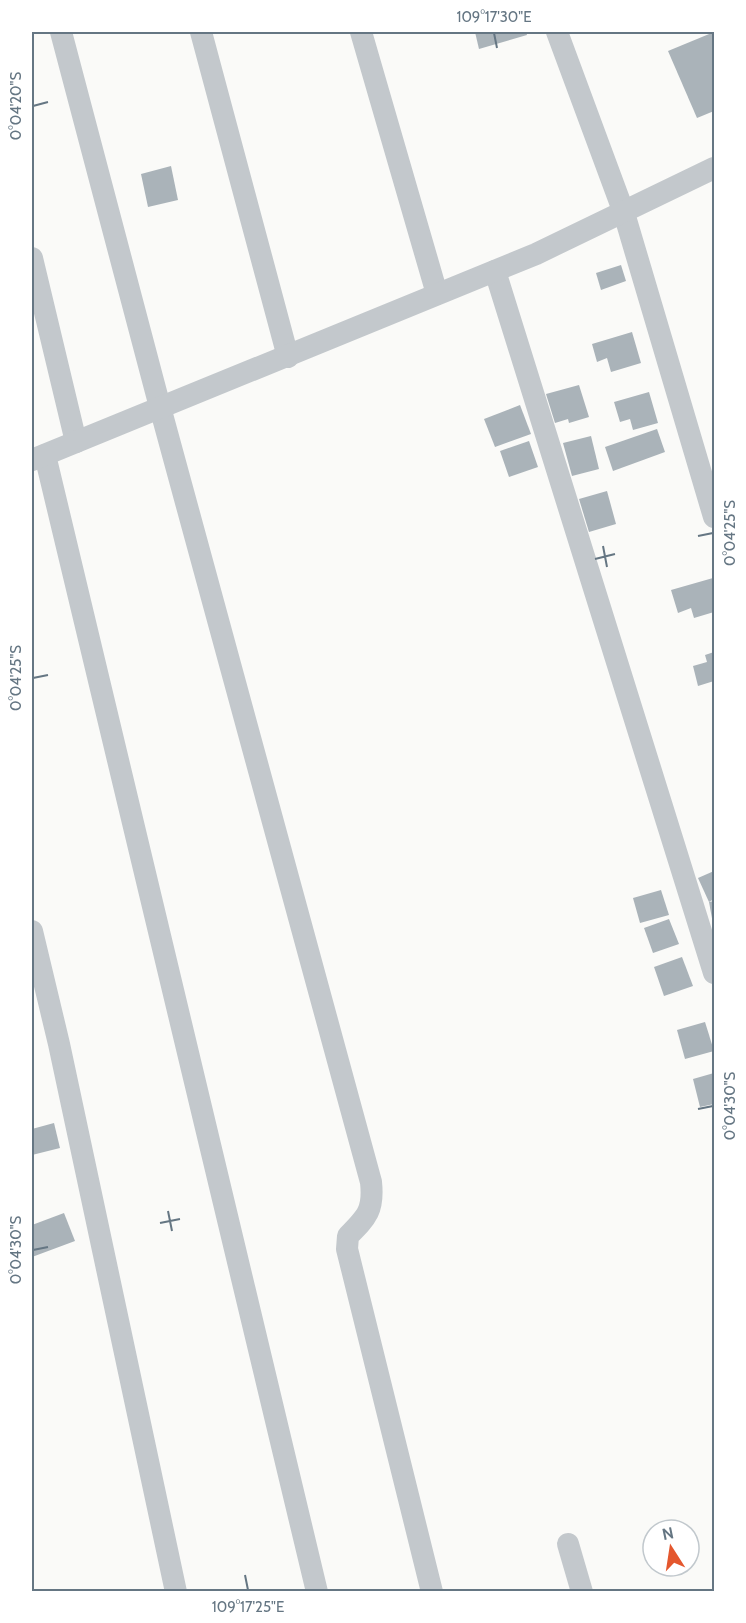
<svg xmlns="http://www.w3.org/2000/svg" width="746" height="1623" viewBox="0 0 746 1623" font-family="Cabin,sans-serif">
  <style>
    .building { fill: #aab3b9 }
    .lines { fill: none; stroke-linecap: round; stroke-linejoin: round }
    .minor { stroke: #c3c8cc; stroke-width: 22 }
    .ticks { fill: none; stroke: #657683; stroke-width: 2 }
    .neatline { fill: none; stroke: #657683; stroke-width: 2 }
    .ticks-label { font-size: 15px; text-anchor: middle; fill: #657683 }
  </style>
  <rect width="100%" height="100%" fill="#fafaf8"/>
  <g class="building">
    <polygon points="475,32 526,32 527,35 479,49"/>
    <polygon points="714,32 714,111 697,118 668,51"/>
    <polygon points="171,166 178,200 148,207 141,174"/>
    <polygon points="621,265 626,281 601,290 596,273"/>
    <polygon points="632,332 641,363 611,372 607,358 597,362 592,344"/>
    <polygon points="579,385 589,417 569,423 568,419 555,423 546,394"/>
    <polygon points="649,392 658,423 633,430 630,419 620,422 614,402"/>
    <polygon points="520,405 531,434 495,447 484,419"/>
    <polygon points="657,429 665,452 613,471 605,447"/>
    <polygon points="591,436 599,469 572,476 563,443"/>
    <polygon points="529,441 538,467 509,477 500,451"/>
    <polygon points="607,491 616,524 589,532 579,499"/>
    <polygon points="713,578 714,612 694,618 691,608 678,613 671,590"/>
    <polygon points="714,652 714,681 698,686 693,666 707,662 705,655"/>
    <polygon points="714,871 714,899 709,902 698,878"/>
    <polygon points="661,890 669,915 640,923 633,898"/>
    <polygon points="714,901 714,924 713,924 709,902"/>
    <polygon points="669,919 679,944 653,953 644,928"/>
    <polygon points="682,957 693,986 664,996 654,967"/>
    <polygon points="705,1022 714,1051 685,1059 677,1030"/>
    <polygon points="714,1073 714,1104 700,1107 693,1079"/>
    <polygon points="54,1123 60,1148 32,1155 32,1129"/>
    <polygon points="64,1213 75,1241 32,1257 32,1225"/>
  </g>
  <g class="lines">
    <g class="minor">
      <path d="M 61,32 L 160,407 L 371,1182 C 374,1210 367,1217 348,1236 L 347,1249 L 432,1592"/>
      <polyline points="201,32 288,357"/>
      <polyline points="361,32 437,294"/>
      <polyline points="557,32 624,213 714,517"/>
      <polyline points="32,258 76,442"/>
      <polyline points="495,271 714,973"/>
      <polyline points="45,455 317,1592"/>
      <polyline points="32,460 536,254 714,168"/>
      <polyline points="32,931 59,1044 176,1592"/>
      <polyline points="568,1544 582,1592"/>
    </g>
  </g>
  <path class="ticks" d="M 494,33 L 497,48M 33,106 L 48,102M 698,536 L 713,533M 603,546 L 607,567M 595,559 L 615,554M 33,678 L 48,675M 698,1109 L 713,1106M 168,1211 L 172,1231M 160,1223 L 180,1219M 33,1250 L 48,1247M 245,1575 L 248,1590"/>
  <rect width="746" height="1623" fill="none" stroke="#ffffff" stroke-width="66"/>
  <g transform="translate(671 1548) rotate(348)"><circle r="28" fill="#ffffff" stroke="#c1c8cd" stroke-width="1.5"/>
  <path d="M0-4.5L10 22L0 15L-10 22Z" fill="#e4572e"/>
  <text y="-9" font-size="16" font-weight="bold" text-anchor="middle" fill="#657683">N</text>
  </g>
  <rect x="33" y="33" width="680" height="1557" class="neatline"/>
  <g class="ticks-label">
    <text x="494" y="22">109°17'30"E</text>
    <text transform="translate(16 106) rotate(-90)" y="5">0°04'20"S</text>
    <text transform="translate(730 533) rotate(-90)" y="5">0°04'25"S</text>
    <text transform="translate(16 678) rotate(-90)" y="5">0°04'25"S</text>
    <text transform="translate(730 1106) rotate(-90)" y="5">0°04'30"S</text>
    <text transform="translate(16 1250) rotate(-90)" y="5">0°04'30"S</text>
    <text x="248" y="1612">109°17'25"E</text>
  </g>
</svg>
